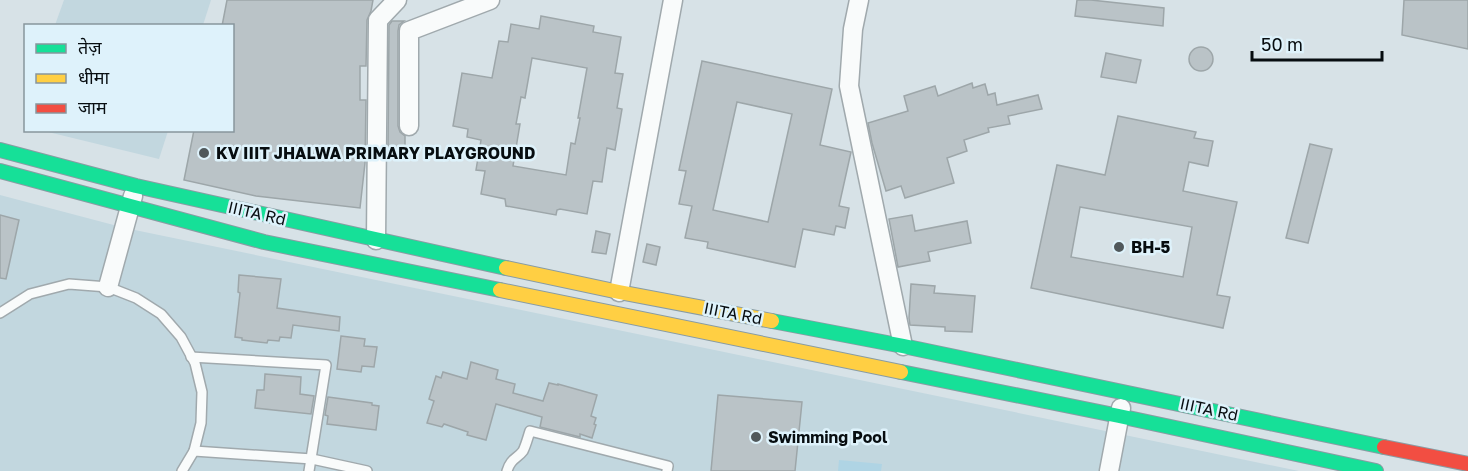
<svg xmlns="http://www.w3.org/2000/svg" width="1468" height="471" viewBox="0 0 1468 471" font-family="'Golos Text','Noto Sans Devanagari',sans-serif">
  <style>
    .built { fill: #c2d7df }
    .green { fill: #afd4e4 }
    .building { fill: #bac3c7; stroke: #9da6a9; stroke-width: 1.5; fill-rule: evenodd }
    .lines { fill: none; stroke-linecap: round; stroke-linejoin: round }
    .lane-casing { stroke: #a0a9ad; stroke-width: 12 }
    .street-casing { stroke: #a0a9ad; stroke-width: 21 }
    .fast-casing { stroke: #899ca3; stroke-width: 16 }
    .slow-casing { stroke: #899ca3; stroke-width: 16 }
    .jam-casing { stroke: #899ca3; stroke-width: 16 }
    .lane { stroke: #f9fbfb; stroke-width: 9 }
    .street { stroke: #f9fbfb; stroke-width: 18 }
    .fast { stroke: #16e098; stroke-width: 14 }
    .slow { stroke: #ffcf43; stroke-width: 14 }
    .jam { stroke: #f24e42; stroke-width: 14 }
    .poi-dot { fill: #50585b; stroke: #def2fb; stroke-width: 2 }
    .labels { text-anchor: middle; stroke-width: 5; stroke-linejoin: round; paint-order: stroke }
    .poi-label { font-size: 16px; font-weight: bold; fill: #070d10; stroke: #def2fb; text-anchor: start }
    .street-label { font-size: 16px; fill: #070d10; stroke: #def2fb }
  </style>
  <rect width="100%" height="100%" fill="#d7e2e7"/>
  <g class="built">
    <polygon points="64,0 211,0 203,25 55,25"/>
    <polygon points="44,131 168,130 168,131 159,159"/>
    <polygon points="0,195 125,228 1299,471 0,471"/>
  </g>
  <polygon class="green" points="839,460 882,464 881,471 838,471"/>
  <g class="building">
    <polygon points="227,0 373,0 371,11 367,20 366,66 360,66 360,100 366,100 365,163 360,208 256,196 184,180 194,130 232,130 232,26 222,26"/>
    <polygon points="1077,0 1091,0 1164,8 1163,26 1075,16"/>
    <polygon points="1404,0 1468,0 1468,49 1402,35"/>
    <path d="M 541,16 L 594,26 L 593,32 L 621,37 L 615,73 L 623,74 L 617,108 L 622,109 L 615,150 L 607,148 L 602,182 L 593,181 L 587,214 L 560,209 L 557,210 L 556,215 L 506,206 L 505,199 L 481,194 L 485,171 L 476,170 L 481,140 L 467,137 L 468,129 L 453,126 L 462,73 L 492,78 L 499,41 L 508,42 L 511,24 L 539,29 ZM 532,58 L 587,68 L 578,118 L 580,118 L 575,144 L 571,143 L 566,175 L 513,166 L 520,124 L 516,124 L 521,97 L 525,98 Z"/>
    <polygon points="392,21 404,21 399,25 398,31 398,126 400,132 405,136 405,152 388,152 389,25"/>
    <circle cx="1201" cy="59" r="12"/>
    <polygon points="1106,53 1141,60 1136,83 1101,77"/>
    <path d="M 702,61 L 832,89 L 820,145 L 851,152 L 839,206 L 849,208 L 845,228 L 836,226 L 834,235 L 803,229 L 795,267 L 707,248 L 708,242 L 685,238 L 692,206 L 679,204 L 686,171 L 679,170 ZM 737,102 L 792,114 L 768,222 L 713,210 Z"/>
    <polygon points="972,83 973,88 985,84 988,95 995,93 997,105 1038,95 1042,109 1008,116 1010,124 988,128 989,132 964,140 967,151 947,158 954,183 905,198 901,186 886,191 872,143 868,123 908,111 904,96 935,86 938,96"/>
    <path d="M 1118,116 L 1196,132 L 1194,138 L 1213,141 L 1208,166 L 1189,162 L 1183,191 L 1237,202 L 1217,295 L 1230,297 L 1223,328 L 1031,288 L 1057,165 L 1105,175 ZM 1080,207 L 1192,227 L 1183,277 L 1071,257 Z"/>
    <polygon points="1310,144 1332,149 1308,243 1286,238"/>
    <polygon points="0,215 19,220 6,279 0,278"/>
    <polygon points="912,215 915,231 967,221 971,243 928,252 930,261 898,267 889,219"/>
    <polygon points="596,231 610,234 606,254 592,252"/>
    <polygon points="647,244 660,247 656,265 643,262"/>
    <polygon points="239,275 281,279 277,308 340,317 339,331 293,325 291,338 280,337 279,341 268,340 267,343 242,340 242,338 235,337 240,293 238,292"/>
    <polygon points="911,284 935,286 934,293 975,296 972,332 945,331 945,327 910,325 909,318"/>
    <polygon points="341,336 365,339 364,346 377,347 374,367 362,366 361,372 337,369"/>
    <polygon points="471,362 498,370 496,379 515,384 513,393 543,401 549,383 558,385 558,384 597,395 591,416 596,418 594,424 596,425 592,438 580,434 580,437 540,427 542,417 496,404 486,440 467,435 468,432 444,424 442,427 427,423 434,401 429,399 436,376 441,378 443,372 467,379"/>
    <polygon points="265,374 301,377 300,394 314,396 311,414 255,408 257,390 264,390"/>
    <polygon points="718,395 802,402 795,471 711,471"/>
    <polygon points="328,397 372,403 372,405 379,406 376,430 327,424 328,416 325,415"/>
  </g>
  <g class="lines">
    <g class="lane-casing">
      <g id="lane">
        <polyline points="0,313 30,294 69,284 108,287 136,298 161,314 181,337 195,363 202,392 201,423 194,451 182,471"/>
        <polyline points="191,357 326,365 309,471"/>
        <polyline points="194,451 312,459 367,471"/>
        <path d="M 507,471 C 511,458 517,459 523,451 C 526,445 528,437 530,431 L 668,466 L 667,471"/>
      </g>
    </g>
    <g class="street-casing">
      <g id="street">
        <polyline points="859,0 853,29 849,86 903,346"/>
        <polyline points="409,126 409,31 490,0"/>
        <polyline points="376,240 378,20 397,0"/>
        <polyline points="108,287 133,196"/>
        <polyline points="619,292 673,0"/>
        <polyline points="1109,471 1121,408"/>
      </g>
    </g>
    <g class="fast-casing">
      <g id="fast">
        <polyline points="0,150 136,186 506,268"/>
        <polyline points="0,171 264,242 500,290"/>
        <polyline points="772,321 903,346 1384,447"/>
        <polyline points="901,372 1119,416 1376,471"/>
      </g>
    </g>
    <g class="slow-casing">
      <g id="slow">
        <polyline points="506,268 619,292 772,321"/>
        <polyline points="500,290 901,372"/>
      </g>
    </g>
    <g class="jam-casing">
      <polyline id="jam" points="1384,447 1468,464"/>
    </g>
    <use href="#lane" class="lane"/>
    <use href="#street" class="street"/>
    <use href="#fast" class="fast"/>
    <use href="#slow" class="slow"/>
    <use href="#jam" class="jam"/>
  </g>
  <g class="poi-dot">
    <circle cx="204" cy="153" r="6"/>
    <circle cx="1119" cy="247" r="6"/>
    <circle cx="756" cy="437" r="6"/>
  </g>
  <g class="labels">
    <g class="poi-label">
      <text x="216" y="159">KV IIIT JHALWA PRIMARY PLAYGROUND</text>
      <text x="1131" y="253">BH-5</text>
      <text x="768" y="443">Swimming Pool</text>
    </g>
    <g class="street-label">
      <text transform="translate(257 213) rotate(13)" y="6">IIITA Rd</text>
      <text transform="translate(733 313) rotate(11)" y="6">IIITA Rd</text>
      <text transform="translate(1209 409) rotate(12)" y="6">IIITA Rd</text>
    </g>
  </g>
  <rect x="24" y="24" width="210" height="108" fill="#def2fb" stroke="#88969d" stroke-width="1.5"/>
  <rect x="36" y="44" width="30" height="9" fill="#16e098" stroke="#88969d" stroke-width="1.5"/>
  <text x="78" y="54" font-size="18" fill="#070d10">तेज़</text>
  <rect x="36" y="74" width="30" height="9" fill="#ffcf43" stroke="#88969d" stroke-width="1.5"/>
  <text x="78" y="84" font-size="18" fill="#070d10">धीमा</text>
  <rect x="36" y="104" width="30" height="9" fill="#f24e42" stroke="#88969d" stroke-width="1.5"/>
  <text x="78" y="114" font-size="18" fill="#070d10">जाम</text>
  <path d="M1252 51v9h130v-9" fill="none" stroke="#070d10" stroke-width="3"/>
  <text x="1261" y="51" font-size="18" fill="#070d10" stroke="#def2fb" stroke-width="4.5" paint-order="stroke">50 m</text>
</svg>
